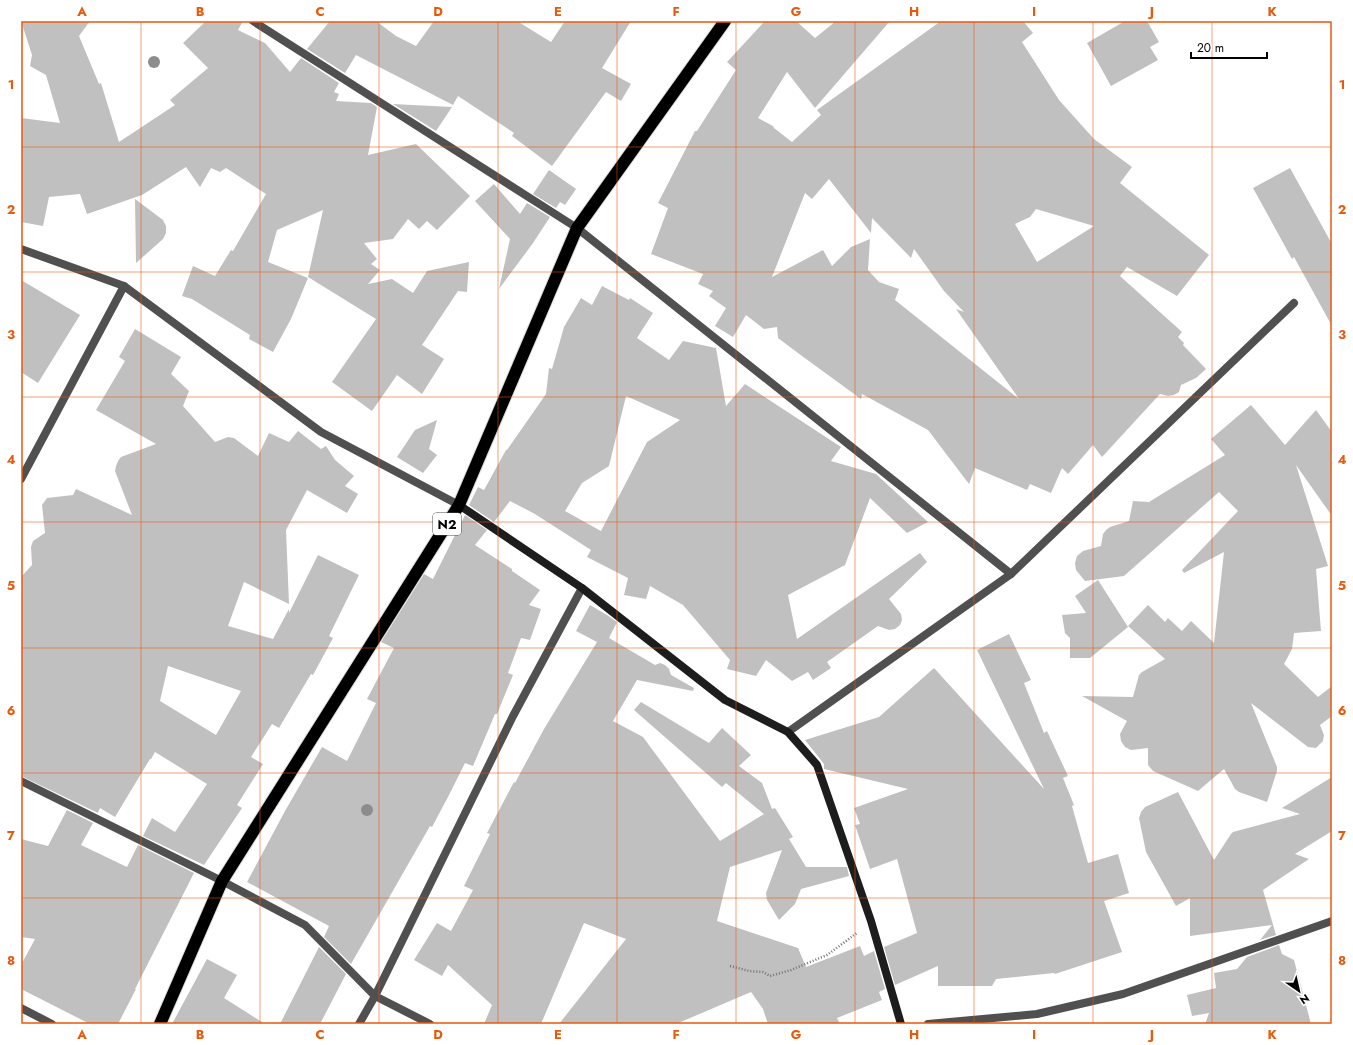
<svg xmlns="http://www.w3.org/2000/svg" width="1353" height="1045" viewBox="0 0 1353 1045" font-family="Jost,sans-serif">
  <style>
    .building { fill: #c0c0c0; fill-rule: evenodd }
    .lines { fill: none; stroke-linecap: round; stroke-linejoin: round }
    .highway-casing { stroke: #dbdbdb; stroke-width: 14 }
    .path { stroke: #727272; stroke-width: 2.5; stroke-dasharray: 1 2; stroke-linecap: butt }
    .street { stroke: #505050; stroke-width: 8 }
    .secondary { stroke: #1d1d1d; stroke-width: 8 }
    .highway { stroke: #000; stroke-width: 12 }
    .tree { fill: #8c8c8c }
    .grid { fill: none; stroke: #e8590c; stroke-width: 1; stroke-opacity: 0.55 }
    .labels { text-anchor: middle; stroke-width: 3; stroke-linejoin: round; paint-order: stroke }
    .shield { fill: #fff; stroke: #4c4c4c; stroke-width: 1 }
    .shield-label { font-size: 13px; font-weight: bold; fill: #000 }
    .neatline { fill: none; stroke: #e8590c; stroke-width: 1.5 }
    .grid-label { font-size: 13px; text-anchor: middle; font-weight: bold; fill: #e8590c }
  </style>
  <rect width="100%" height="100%" fill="#fff"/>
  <g class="building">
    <polygon points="21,21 90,21 79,36 99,84 101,83 119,142 175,105 170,100 208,68 183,43 206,21 243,21 238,30 265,43 290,72 301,58 339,83 334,92 339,94 336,101 371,103 377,107 368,155 416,144 470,196 437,230 427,221 419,229 408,219 393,239 364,243 377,259 371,264 380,270 368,284 392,279 413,293 427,271 469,262 467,292 458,291 422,345 444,359 422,394 397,375 372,411 332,382 376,319 308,277 323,210 277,230 268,262 308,278 291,319 273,352 249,339 250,335 192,299 182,296 193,266 215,276 231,250 233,251 266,194 226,168 220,172 211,168 200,187 186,167 142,195 87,214 80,194 49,197 43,226 21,222 21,118 60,123 46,75 30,66 32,55"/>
    <polygon points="330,21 376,21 396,36 416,46 434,21 517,21 551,42 565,21 631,21 602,68 631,84 621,101 606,92 552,166 512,136 514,133 458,96 453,105 356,55 345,73 307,49"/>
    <path d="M 765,21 L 796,21 L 815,38 L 836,21 L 890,21 L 815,108 L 787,72 L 758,118 L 773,126 L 774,128 L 792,142 L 821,115 L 817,110 L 941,21 L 1023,21 L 1033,33 L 1022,42 L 1059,100 L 1094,139 L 1132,167 L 1120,183 L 1209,255 L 1177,296 L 1127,267 L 1120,276 L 1182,332 L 1178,337 L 1184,343 L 1183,345 L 1206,369 L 1196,378 L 1181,385 L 1179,392 L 1174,395 L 1168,396 L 1160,394 L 1102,457 L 1093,445 L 1068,474 L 1062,468 L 1051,493 L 1030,484 L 1027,490 L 975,468 L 969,484 L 928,430 L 862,394 L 861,399 L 802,356 L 778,338 L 777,327 L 764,329 L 746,315 L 733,337 L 715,326 L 726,308 L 709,296 L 713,291 L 698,284 L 703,274 L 651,254 L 668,208 L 658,203 L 695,131 L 697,131 L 736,70 L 727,62 ZM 829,179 L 871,233 L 872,218 L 911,258 L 914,249 L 944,291 L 964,312 L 956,309 L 1019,399 L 895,300 L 899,289 L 879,282 L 868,270 L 870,239 L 851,247 L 832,266 L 823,250 L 772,277 L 805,193 L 812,199 ZM 1036,209 L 1094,226 L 1037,262 L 1015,224 L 1030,217 Z"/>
    <polygon points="1125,21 1147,21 1159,42 1150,47 1158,60 1111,86 1087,43"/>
    <polygon points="393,104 452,107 436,131"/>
    <polygon points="1290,168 1332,244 1332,326 1294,257 1292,259 1253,188"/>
    <polygon points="549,170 576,189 565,205 560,202 556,208 533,194"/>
    <polygon points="494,184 520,214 527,203 550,217 533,243 499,289 510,239 475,201"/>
    <polygon points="135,199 163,220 166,226 166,233 163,239 136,263"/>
    <polygon points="21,280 80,315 38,383 21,372"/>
    <path d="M 602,286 L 629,300 L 630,298 L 653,313 L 637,338 L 669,360 L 683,341 L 716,348 L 726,406 L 745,384 L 841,447 L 831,461 L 876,474 L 928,522 L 907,533 L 870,498 L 845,565 L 788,595 L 797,639 L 920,553 L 927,562 L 889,599 L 901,614 L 902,620 L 900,625 L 895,629 L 889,630 L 878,626 L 827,662 L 831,668 L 813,680 L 808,672 L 792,681 L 766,660 L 756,676 L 727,669 L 730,660 L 683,605 L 650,586 L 646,599 L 624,595 L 628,578 L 587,557 L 591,550 L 535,514 L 510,501 L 494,522 L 469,505 L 478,487 L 484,490 L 506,450 L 507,450 L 546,394 L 549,368 L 552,369 L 564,327 L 581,298 L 592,305 ZM 626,396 L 680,420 L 647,442 L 601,531 L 565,511 L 582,483 L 609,466 Z"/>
    <path d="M 135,329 L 181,357 L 171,374 L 189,391 L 183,406 L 215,442 L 228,437 L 234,438 L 258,456 L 269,433 L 289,442 L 298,431 L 321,449 L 326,446 L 335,460 L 354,476 L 345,486 L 358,494 L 347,513 L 307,490 L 286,530 L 289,604 L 244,582 L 228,626 L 273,639 L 289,609 L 289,613 L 318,555 L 359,575 L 329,636 L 333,638 L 313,675 L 311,674 L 279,728 L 272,724 L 251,757 L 263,764 L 237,805 L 242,808 L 204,865 L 143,836 L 152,818 L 175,832 L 207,784 L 155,752 L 151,759 L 150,759 L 115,817 L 100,808 L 98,813 L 21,776 L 21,577 L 32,565 L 31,547 L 33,541 L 45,533 L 42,505 L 47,498 L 73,495 L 76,489 L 132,515 L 115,471 L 116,466 L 118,461 L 121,457 L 156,444 L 96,410 L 125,361 L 119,357 ZM 168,666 L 241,691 L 216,735 L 160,701 Z"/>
    <polygon points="1251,405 1285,445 1316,410 1332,432 1332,516 1296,465 1328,566 1316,569 1321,631 1294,633 1292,649 1284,664 1318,697 1332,686 1332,716 1320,725 1324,735 1323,741 1316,748 1308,747 1251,703 1277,767 1277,771 1267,802 1239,792 1235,789 1224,769 1198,791 1153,771 1148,765 1148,748 1131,750 1125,747 1121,741 1120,734 1127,721 1082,696 1133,697 1139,675 1142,672 1165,659 1128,626 1148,605 1165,622 1168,618 1182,631 1191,621 1214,643 1224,552 1184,573 1182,570 1238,511 1219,492 1124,576 1085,581 1076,570 1075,563 1077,556 1083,551 1101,546 1103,534 1106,530 1110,527 1129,521 1133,501 1149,502 1225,455 1211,439"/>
    <polygon points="437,420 429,449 437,455 423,473 397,457 415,430"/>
    <polygon points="465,515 487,530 475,545 512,569 512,571 540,590 529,605 541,609 530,640 521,638 508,673 513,675 497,714 495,714 473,766 465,763 449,795 432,827 430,826 351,964 324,937 329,926 247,882 285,811 322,747 347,761 376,703 367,699 394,648 381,642 424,574 433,579"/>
    <polygon points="1098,580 1128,627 1090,658 1070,658 1070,638 1065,633 1062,615 1086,613 1075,596"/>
    <polygon points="590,605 607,615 617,622 609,638 655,665 660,663 665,665 669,669 671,675 694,688 693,691 637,680 613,721 643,737 720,841 764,814 726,783 722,787 634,710 641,702 709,743 722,728 751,755 739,766 762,783 772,809 775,808 793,837 789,839 806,867 847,867 849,876 801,889 795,904 779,920 767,900 766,893 782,850 730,867 717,921 798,948 806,967 860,946 864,956 874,951 885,989 879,992 882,1000 837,1018 840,1024 768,1024 763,1009 751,992 676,1024 559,1024 626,939 584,923 541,1024 484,1024 492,1005 448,965 442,976 414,960 437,923 451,931 473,890 464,886 490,834 487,833 514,782 515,783 544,729 597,642 576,631"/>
    <polygon points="1009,634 1031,680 1024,683 1044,733 1047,731 1068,776 1063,778 1074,805 1072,806 1088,863 1118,854 1129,893 1104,901 1122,952 1055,974 1054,973 996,979 992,986 938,986 938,966 895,985 884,947 917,933 897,859 870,869 855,825 860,824 854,808 908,789 824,769 824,764 805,740 879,717 934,668 1044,789 977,650"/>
    <polygon points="1332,777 1332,831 1295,854 1309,859 1263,890 1276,935 1260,940 1272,925 1190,936 1190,898 1176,906 1146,852 1139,818 1141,812 1145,807 1178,792 1214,860 1231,834 1233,832 1300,814 1282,808"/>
    <polygon points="67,810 93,823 81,845 127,867 138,845 194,873 135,989 136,989 118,1024 90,1024 21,989 21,965 35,939 21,937 21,839 48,846"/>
    <polygon points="1279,945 1282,954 1294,960 1311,1024 1205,1024 1209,1013 1192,1016 1187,995 1216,988 1214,973 1237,969 1247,957"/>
    <polygon points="319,947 346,974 320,1024 280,1024"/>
    <polygon points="207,959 237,975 224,998 265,1024 172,1024"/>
  </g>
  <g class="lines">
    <g class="highway-casing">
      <polyline id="highway" points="160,1024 222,881 459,505 577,228 725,21"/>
    </g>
    <polyline class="path" points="730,966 749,971 763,972 770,976 791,970 827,955 857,933"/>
    <g class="street">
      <polyline points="253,21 577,228 1011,574"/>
      <polyline points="21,249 124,286 321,432 459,505"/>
      <polyline points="21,479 124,286"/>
      <polyline points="788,732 1011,574 1294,303"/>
      <polyline points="21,781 222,881 305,925 375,996 430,1024"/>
      <polyline points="21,1008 52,1024"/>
      <polyline points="359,1024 375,996 513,716 582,588"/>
      <polyline points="928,1024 1037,1014 1123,994 1332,921"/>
    </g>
    <polyline class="secondary" points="459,505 582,588 725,700 788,732 817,765 871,921 901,1024"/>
    <use href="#highway" class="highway"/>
  </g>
  <g class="tree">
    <circle cx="154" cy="62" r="6"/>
    <circle cx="367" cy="810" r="6"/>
  </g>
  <path class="grid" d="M 141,21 L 141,1024M 260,21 L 260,1024M 379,21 L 379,1024M 498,21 L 498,1024M 617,21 L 617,1024M 736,21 L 736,1024M 855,21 L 855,1024M 974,21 L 974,1024M 1093,21 L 1093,1024M 1212,21 L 1212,1024M 21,147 L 1332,147M 21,272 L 1332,272M 21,397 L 1332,397M 21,522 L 1332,522M 21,648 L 1332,648M 21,773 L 1332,773M 21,898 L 1332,898"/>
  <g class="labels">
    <rect class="shield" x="433" y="513" width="28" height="22" rx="3"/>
    <g class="shield-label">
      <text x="447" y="529">N2</text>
    </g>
  </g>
  <rect width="1353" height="1045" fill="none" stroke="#ffffff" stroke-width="44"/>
  <g transform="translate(1299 991) rotate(146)" stroke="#ffffff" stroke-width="3" paint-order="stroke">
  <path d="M0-3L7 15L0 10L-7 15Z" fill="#000000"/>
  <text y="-6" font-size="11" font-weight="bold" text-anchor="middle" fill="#000000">N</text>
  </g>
  <path d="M1191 52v6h76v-6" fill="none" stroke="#000000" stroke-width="2"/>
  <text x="1197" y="52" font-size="12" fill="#000000" stroke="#ffffff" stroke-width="3" paint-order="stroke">20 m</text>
  <rect x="22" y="22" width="1309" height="1001" class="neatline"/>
  <g class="grid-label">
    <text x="82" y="16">A</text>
    <text x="200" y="16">B</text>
    <text x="320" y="16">C</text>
    <text x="438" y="16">D</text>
    <text x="558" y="16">E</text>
    <text x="676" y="16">F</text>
    <text x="796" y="16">G</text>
    <text x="914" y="16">H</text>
    <text x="1034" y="16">I</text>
    <text x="1152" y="16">J</text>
    <text x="1272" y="16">K</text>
    <text x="11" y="89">1</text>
    <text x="1342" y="89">1</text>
    <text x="11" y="214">2</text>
    <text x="1342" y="214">2</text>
    <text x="11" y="339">3</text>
    <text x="1342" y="339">3</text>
    <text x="11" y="464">4</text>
    <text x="1342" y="464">4</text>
    <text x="11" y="590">5</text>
    <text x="1342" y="590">5</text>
    <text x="11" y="715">6</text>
    <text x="1342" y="715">6</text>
    <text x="11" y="840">7</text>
    <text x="1342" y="840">7</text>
    <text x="11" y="965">8</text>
    <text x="1342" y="965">8</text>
    <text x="82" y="1039">A</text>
    <text x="200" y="1039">B</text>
    <text x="320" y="1039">C</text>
    <text x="438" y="1039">D</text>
    <text x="558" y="1039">E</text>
    <text x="676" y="1039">F</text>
    <text x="796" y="1039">G</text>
    <text x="914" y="1039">H</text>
    <text x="1034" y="1039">I</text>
    <text x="1152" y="1039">J</text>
    <text x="1272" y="1039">K</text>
  </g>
</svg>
